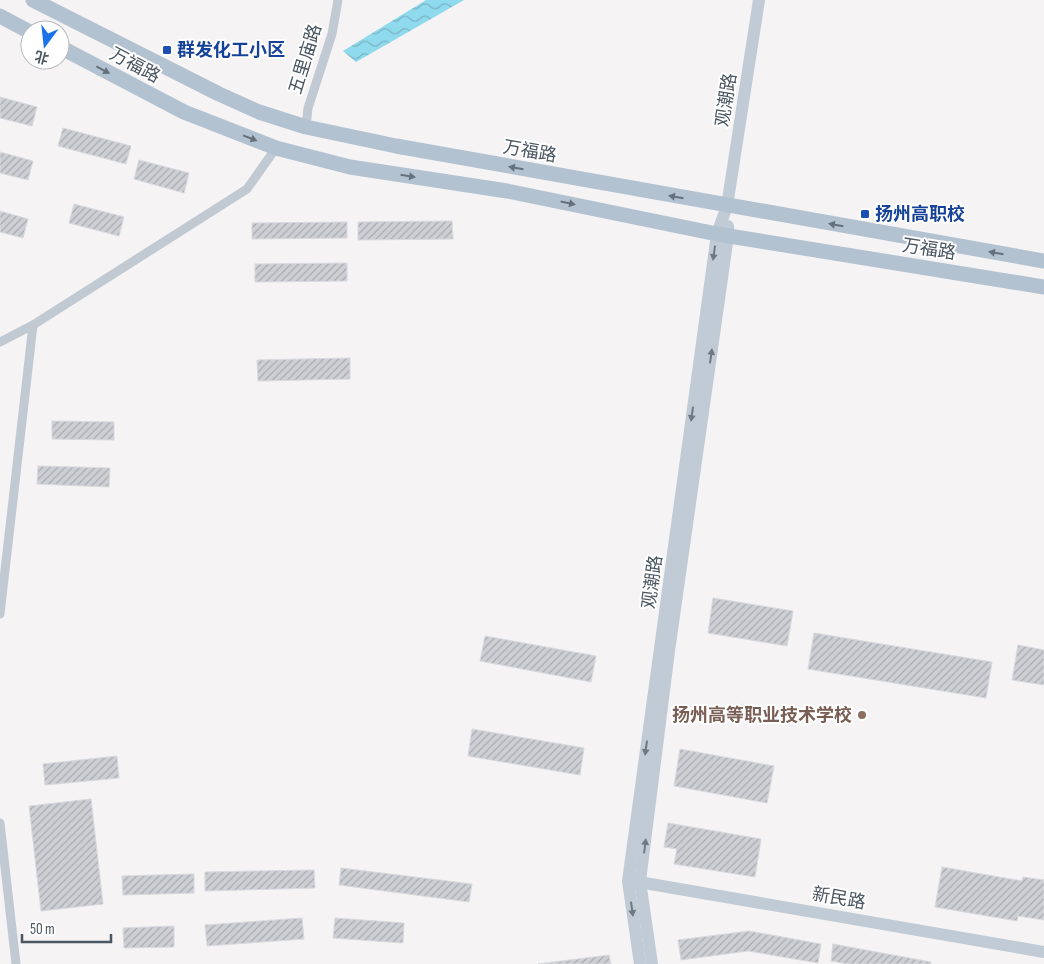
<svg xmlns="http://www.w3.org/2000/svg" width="1044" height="964" viewBox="0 0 1044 964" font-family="'Sofia Sans Condensed','Noto Sans SC',sans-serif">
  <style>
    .water { fill: url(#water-waves) }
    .building { fill: url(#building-hatch); stroke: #d7d9de }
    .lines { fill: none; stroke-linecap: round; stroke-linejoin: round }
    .street { stroke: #c1cad2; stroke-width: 9 }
    .secondary { stroke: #c1cbd6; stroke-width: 12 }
    .primary { stroke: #b3c2d1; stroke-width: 15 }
    .oneway { fill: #64717d }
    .oneway2 { fill: #6e7984 }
    .transit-dot { fill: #1a4fb4; stroke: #fff; stroke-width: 2 }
    .education-dot { fill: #8d6e63; stroke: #fff; stroke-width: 2 }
    .labels { text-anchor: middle; stroke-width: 4; stroke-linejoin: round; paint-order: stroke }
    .transit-label { font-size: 18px; font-weight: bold; fill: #164399; stroke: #fff; text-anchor: start }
    .street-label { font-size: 18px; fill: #4a5661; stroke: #fff }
    .education-label { font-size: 18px; font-weight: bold; fill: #785e54; stroke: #fff; text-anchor: end }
  </style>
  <defs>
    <pattern id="water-waves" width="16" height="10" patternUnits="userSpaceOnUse" patternTransform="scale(1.25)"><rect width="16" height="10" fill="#90daee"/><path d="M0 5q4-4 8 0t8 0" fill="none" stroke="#78b4c4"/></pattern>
    <pattern id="building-hatch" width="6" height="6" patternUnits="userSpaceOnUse" patternTransform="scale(1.25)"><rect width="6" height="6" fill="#cdcfd5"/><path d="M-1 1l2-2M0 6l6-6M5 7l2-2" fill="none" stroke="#a8abb0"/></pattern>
  </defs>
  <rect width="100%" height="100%" fill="#f5f3f3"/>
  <polygon class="water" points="426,0 464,0 356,62 343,51"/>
  <g class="building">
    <polygon points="0,97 37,107 32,126 0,118"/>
    <polygon points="63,128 131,146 126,164 58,146"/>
    <polygon points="0,152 33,161 28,180 0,173"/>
    <polygon points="139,160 189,173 184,193 134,179"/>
    <polygon points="74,204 124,217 119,236 69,223"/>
    <polygon points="0,211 28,219 23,238 0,232"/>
    <polygon points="452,221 453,239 358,240 358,222"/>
    <polygon points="347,222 347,238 252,239 252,223"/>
    <polygon points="347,263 347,281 255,282 255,264"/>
    <polygon points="350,358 350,379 258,381 257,360"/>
    <polygon points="52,421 114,422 114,440 52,439"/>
    <polygon points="38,466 110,468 109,487 37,484"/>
    <polygon points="713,598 793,611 787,646 708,633"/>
    <polygon points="814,633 992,662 986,698 808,669"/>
    <polygon points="485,636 596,656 591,682 480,661"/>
    <polygon points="1018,645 1044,650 1044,685 1012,680"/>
    <polygon points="472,729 584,748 580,775 468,756"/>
    <polygon points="680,749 774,766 767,803 674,786"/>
    <polygon points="117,756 119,778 45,785 43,764"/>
    <polygon points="91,799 103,904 41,911 29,806"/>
    <polygon points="668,823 761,839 755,877 674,864 677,849 664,847"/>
    <polygon points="942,867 1022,881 1023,877 1044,880 1044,920 1018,916 1017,921 935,907"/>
    <polygon points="341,868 472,884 469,902 339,885"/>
    <polygon points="314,870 315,888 205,891 205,872"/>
    <polygon points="194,874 194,893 123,895 122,876"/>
    <polygon points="302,918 304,939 207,946 205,925"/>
    <polygon points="335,918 404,923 403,943 333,938"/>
    <polygon points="174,926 174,947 124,948 123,928"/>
    <polygon points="749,931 821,944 818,963 748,951 681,960 678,940"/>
    <polygon points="833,944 931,962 931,964 848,964 831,961"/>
    <polygon points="609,955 611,964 538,964"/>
  </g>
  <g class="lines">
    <g class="street">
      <polyline points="306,127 308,108 332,34 338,0"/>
      <polyline points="0,342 33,325 247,189 276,148"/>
      <polyline points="0,614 33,325"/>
      <polyline points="0,823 16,964"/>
    </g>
    <g class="secondary">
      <polyline points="633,881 1044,952"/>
      <polyline points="640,964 628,881 717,234 727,206 759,0"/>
      <polyline points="652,964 640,881 669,651 728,236 728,226"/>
    </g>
    <g class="primary">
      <polyline points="33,0 219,94 259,112 306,127 396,146 1044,261"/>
      <polyline points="0,16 30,32"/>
      <polyline points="60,47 184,112 276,148 350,167 507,191 717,234 1044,287"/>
    </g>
  </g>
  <defs><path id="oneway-solid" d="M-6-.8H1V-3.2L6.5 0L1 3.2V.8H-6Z" transform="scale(1.25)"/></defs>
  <g class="oneway">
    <use href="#oneway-solid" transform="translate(103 70) rotate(28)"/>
    <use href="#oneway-solid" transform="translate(250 138) rotate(21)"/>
    <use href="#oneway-solid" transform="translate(516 168) rotate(-170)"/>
    <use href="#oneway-solid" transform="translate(408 176) rotate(9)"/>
    <use href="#oneway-solid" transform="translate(676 197) rotate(-170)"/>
    <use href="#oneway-solid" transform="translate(568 203) rotate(12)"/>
    <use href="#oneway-solid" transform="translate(836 225) rotate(-170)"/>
    <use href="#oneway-solid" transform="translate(996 253) rotate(-170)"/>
  </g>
  <g class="oneway2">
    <use href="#oneway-solid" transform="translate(714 253) rotate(98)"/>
    <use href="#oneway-solid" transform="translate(711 356) rotate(-82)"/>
    <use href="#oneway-solid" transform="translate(692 414) rotate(98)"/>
    <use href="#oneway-solid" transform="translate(646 748) rotate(98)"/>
    <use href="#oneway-solid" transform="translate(645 846) rotate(-83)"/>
    <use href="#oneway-solid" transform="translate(632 909) rotate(82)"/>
  </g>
  <g class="transit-dot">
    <rect x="162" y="45" width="10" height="10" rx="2.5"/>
    <rect x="860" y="209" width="10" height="10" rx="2.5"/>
  </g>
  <circle class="education-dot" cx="862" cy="715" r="5"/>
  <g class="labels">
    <g class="transit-label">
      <text x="177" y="56">群发化工小区</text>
      <text x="875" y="220">扬州高职校</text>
    </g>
    <g class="street-label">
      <text transform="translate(305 59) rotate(-73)" y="6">五里庙路</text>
      <text transform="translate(135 65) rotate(28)" y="6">万福路</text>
      <text transform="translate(726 100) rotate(-81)" y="6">观潮路</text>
      <text transform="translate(530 151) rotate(10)" y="6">万福路</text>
      <text transform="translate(929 249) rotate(9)" y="6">万福路</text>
      <text transform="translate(652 582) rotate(-82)" y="6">观潮路</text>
      <text transform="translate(839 898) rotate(10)" y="6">新民路</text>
    </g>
    <g class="education-label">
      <text x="852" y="721">扬州高等职业技术学校</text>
    </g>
  </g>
  <g transform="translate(45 45) rotate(195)"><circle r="24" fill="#ffffff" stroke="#b7bbc0"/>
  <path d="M0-4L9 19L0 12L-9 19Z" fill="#1a73e8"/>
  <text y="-8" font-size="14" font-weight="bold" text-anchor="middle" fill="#4a5661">北</text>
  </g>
  <path d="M22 934v8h89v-8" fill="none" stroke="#4a5661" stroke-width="2.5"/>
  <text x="30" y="934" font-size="15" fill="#4a5661" stroke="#ffffff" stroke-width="4" paint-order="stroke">50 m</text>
</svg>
